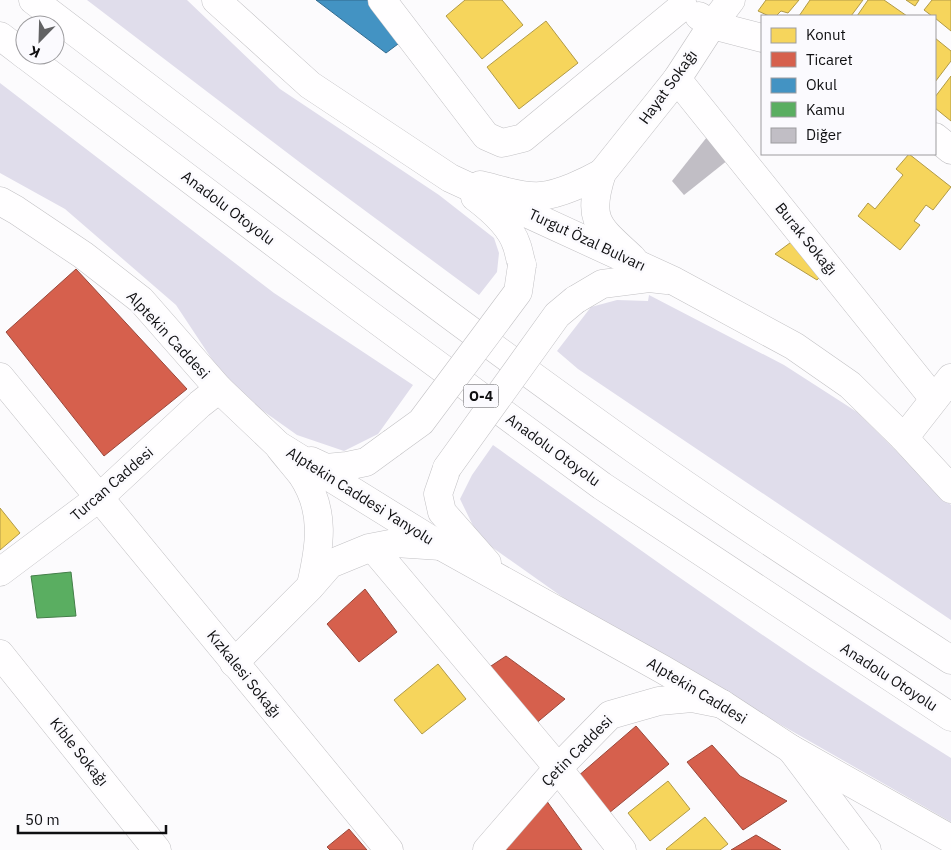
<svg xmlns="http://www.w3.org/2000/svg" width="951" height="850" viewBox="0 0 951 850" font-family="'IBM Plex Sans',sans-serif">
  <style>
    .green { fill: #e0ddeb }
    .homes { fill: #f6d55c; stroke: #b19a46 }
    .shops { fill: #d6604d; stroke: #9a483b }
    .schools { fill: #4393c3; stroke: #336b8e }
    .public { fill: #5aae61; stroke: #447e49 }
    .building { fill: #c1bec5 }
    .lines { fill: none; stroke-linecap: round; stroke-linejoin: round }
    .minor-casing { stroke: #c2c1c4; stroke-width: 29 }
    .major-casing { stroke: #c2c1c4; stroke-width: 29 }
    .highway-casing { stroke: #c2c1c4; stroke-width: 29 }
    .minor { stroke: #fffeff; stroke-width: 28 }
    .major { stroke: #fffeff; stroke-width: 28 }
    .highway { stroke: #fffeff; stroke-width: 28 }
    .major-bridge-casing { stroke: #c2c1c4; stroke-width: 29; stroke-linecap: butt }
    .major-bridge { stroke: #fffeff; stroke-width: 28 }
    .labels { text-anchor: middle; stroke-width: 5; stroke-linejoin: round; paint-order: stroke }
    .shield { fill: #fbfafe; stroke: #565658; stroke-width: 1 }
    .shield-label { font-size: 14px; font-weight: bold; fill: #0f0f11 }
    .street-label { font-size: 15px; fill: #0f0f11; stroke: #fbfafe }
  </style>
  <rect width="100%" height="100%" fill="#fcfbfd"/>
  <g class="green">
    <polygon points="87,0 187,0 280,89 439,195 494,238 499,253 497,272 479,295 302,164"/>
    <polygon points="0,83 274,293 413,385 378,434 344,451 297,435 231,388 176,305 65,209 0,173"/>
    <polygon points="649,295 784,365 857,412 951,505 951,620 578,369 557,351 591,307 617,300 648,301"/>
    <path d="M 493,445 C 643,552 794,661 951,758 L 951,822 L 585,613 L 479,538 L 460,499 L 472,475 Z"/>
  </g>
  <g class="homes">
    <polygon points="465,0 502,0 523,25 482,59 446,16"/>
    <polygon points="766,0 799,0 788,13 781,11 776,16 769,16 758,11"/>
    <polygon points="810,0 863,0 851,16 799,16"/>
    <polygon points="868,0 884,0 907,16 857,16"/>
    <polygon points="906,0 919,0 915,6"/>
    <polygon points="932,0 951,0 951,31 935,18 935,16 932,16 924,10"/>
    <polygon points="546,21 578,63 519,109 487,67"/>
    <polygon points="935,38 951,51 951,61 935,82"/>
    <polygon points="951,76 951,121 935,108 935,97"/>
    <polygon points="909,154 951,187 933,210 926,205 914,221 920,225 900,250 858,216 868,203 875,209 903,175 896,169"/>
    <polygon points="798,237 827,269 817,280 775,254"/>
    <polygon points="0,508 20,533 0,550"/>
    <polygon points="438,664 466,699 422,734 394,700"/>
    <polygon points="668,781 690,809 650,841 628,813"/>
    <polygon points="705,817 728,844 720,850 667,850 666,849"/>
  </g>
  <g class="shops">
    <polygon points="76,269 187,389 104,456 6,332"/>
    <polygon points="365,589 397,632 359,662 327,624"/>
    <polygon points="506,656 565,699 534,725 485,670"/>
    <polygon points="636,726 669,764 609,813 577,777"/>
    <polygon points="712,745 740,776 787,801 743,830 687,762"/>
    <polygon points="546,800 582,850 498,850"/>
    <polygon points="349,829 367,850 330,850 327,847"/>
    <polygon points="756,835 781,850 731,850"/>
  </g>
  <polygon class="schools" points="316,0 368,0 402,41 386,53"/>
  <polygon class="public" points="71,572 76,616 37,618 31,576"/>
  <polygon class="building" points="711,132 733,156 684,195 672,181"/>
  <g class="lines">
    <g class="minor-casing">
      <g id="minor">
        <polyline points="382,0 486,136 502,143 523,138 683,6"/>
        <polyline points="699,16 712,25 762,38"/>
        <polyline points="677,79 934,399"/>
        <polyline points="935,137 951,150"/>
        <path d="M 480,185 C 498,189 523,198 541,196 C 560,194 586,182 602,173"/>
        <path d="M 633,259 C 599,227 586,222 602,173 L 677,79 L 712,25 L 731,0"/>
        <polyline points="0,377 389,850"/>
        <polyline points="904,438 951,378"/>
        <path d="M 280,448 C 287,457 295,466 302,475 C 326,511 320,546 311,585"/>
        <polyline points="373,548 549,757 622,850"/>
        <polyline points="0,572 100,497 200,404 219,389"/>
        <polyline points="0,654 157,850"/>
        <polyline points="234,663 310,587 330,564 369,548 395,543 441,546"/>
        <polyline points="791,749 867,850"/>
        <polyline points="487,850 558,768 610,715 659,701 692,698 722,704"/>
      </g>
    </g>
    <g class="major-casing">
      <g id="major">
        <polyline points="216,0 310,85 450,178 674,281 794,346 850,385 904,438 951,489"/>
        <path d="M 475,197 C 491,209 511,226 517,246 C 519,252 520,259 522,265"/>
        <polyline points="0,201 16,210 83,255 141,300 219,389 278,445 441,546 662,669 722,704 791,749 951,839"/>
        <polyline points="575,300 602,284 649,278 667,280"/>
        <polyline points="311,461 326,468 347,466 366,462 392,443"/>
        <polyline points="447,468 438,494 442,512 487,563"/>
      </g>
    </g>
    <g class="highway-casing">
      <g id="highway">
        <path d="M 33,0 C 232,151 430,304 634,449 C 737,522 845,591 951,660"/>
        <polyline points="0,36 25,55"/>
        <polyline points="25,55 355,304 602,486 951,717"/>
      </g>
    </g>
    <use href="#minor" class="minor"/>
    <use href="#major" class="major"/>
    <use href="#highway" class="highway"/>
    <g class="major-bridge-casing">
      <g id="major-bridge">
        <polyline points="392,443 421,422 518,292 522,265"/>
        <polyline points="447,468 557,315 575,300"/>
      </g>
    </g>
    <use href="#major-bridge" class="major-bridge"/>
  </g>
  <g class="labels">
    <rect class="shield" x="463.5" y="384.5" width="35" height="23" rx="4"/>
    <g class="shield-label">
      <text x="481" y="401">O-4</text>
    </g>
    <g class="street-label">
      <text transform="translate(668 87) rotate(-54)" y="5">Hayat Sokağı</text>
      <text transform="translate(228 208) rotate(37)" y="5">Anadolu Otoyolu</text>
      <text transform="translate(806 239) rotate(51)" y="5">Burak Sokağı</text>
      <text transform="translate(587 240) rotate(25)" y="5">Turgut Özal Bulvarı</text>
      <text transform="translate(168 335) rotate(47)" y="5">Alptekin Caddesi</text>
      <text transform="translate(553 450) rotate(36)" y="5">Anadolu Otoyolu</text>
      <text transform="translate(112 484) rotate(-41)" y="5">Turcan Caddesi</text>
      <text transform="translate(360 496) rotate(32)" y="5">Alptekin Caddesi Yanyolu</text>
      <text transform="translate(244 674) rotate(51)" y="5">Kızkalesi Sokağı</text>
      <text transform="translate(889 677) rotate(33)" y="5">Anadolu Otoyolu</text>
      <text transform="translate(697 691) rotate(31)" y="5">Alptekin Caddesi</text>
      <text transform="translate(577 751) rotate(-45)" y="5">Çetin Caddesi</text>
      <text transform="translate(79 752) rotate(51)" y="5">Kible Sokağı</text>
    </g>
  </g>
  <rect x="761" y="15" width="175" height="140" fill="#fbfafe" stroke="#9d9c9f"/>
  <rect x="771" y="28" width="25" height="15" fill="#f6d55c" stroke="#9d9c9f"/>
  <text x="806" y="40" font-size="15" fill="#0f0f11">Konut</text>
  <rect x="771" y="52" width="25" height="15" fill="#d6604d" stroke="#9d9c9f"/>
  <text x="806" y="65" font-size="15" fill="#0f0f11">Ticaret</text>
  <rect x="771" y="78" width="25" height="15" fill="#4393c3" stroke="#9d9c9f"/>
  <text x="806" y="90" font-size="15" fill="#0f0f11">Okul</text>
  <rect x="771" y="102" width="25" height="15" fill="#5aae61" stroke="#9d9c9f"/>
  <text x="806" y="115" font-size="15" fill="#0f0f11">Kamu</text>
  <rect x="771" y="128" width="25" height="15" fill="#c1bec5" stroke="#9d9c9f"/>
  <text x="806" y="140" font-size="15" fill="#0f0f11">Diğer</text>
  <g transform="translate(40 40) rotate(203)"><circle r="24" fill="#fbfafe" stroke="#9d9c9f"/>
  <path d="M0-4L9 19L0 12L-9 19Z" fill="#626264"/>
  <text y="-8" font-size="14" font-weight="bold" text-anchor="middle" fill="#0f0f11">K</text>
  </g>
  <path d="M18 825v8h148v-8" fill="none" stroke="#0f0f11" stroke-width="2.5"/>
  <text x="25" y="825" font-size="15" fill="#0f0f11" stroke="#fbfafe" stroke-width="4" paint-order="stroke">50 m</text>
</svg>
